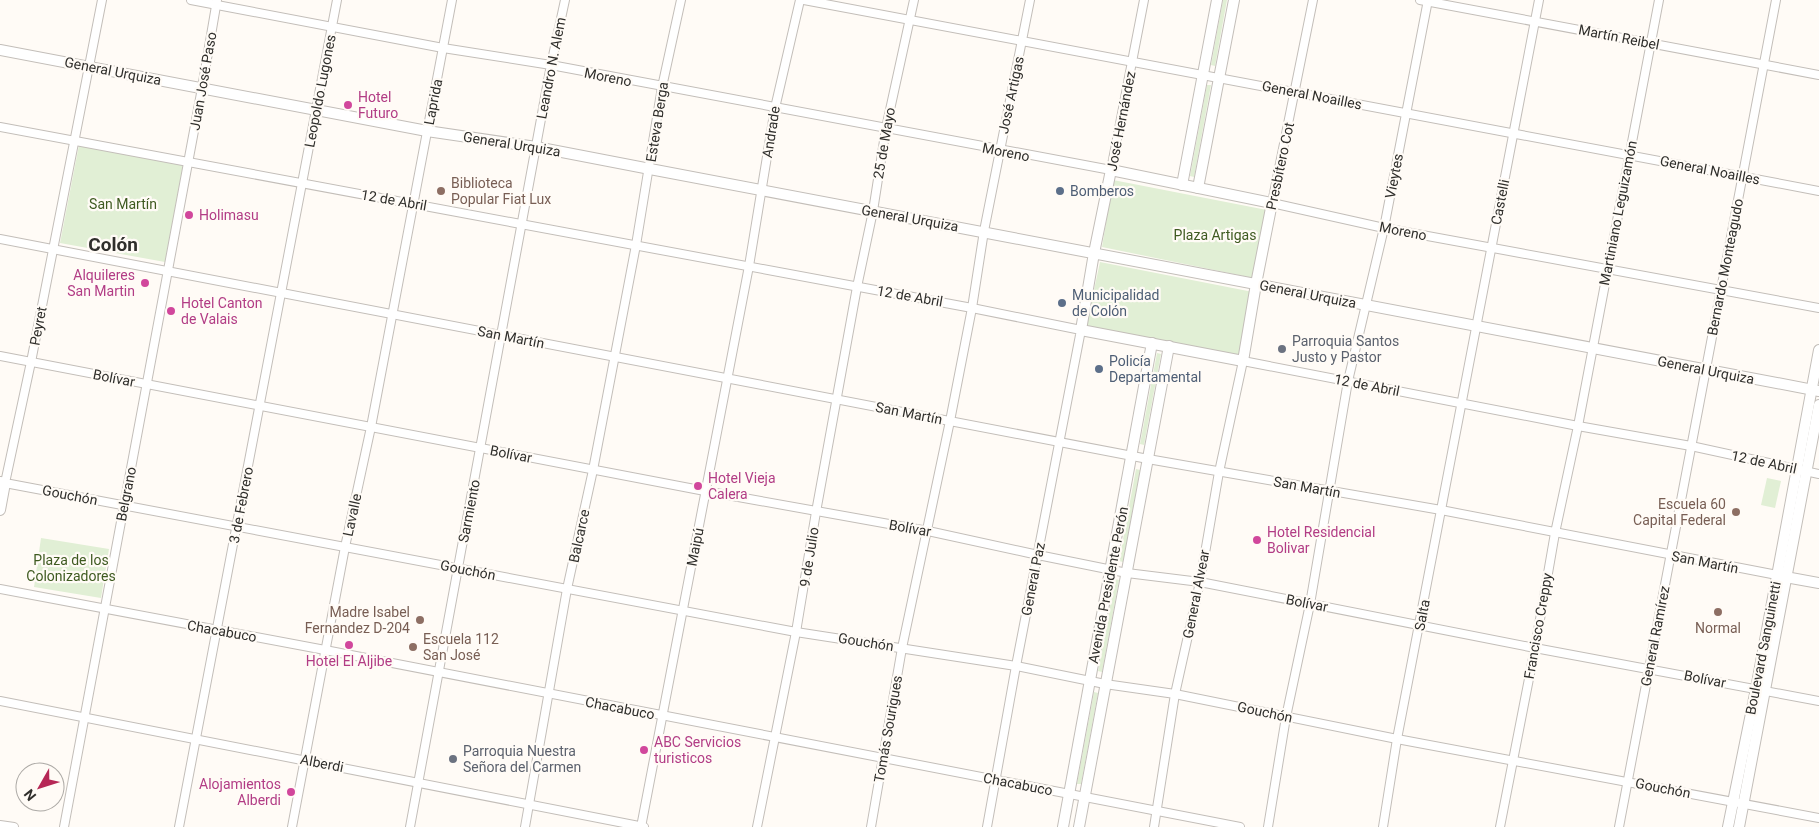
<svg xmlns="http://www.w3.org/2000/svg" width="1819" height="827" viewBox="0 0 1819 827" font-family="Roboto,sans-serif">
  <style>
    .green { fill: #e1efd5 }
    .lines { fill: none; stroke-linecap: round; stroke-linejoin: round }
    .street-casing { stroke: #c3beb9; stroke-width: 10 }
    .secondary-casing { stroke: #c3beb9; stroke-width: 12 }
    .street { stroke: #fff; stroke-width: 8 }
    .secondary { stroke: #fff; stroke-width: 10 }
    .hotel-dot { fill: #d1479c; stroke: #fffbf6; stroke-width: 2 }
    .education-dot { fill: #8d6e63; stroke: #fffbf6; stroke-width: 2 }
    .service-dot { fill: #5c6f8a; stroke: #fffbf6; stroke-width: 2 }
    .worship-dot { fill: #6b7280; stroke: #fffbf6; stroke-width: 2 }
    .labels { text-anchor: middle; stroke-width: 4.5; stroke-linejoin: round; paint-order: stroke }
    .street-label { font-size: 14px; fill: #2f2e2b; stroke: #fffbf6 }
    .hotel-label { font-size: 14px; fill: #b23c85; stroke: #fffbf6; text-anchor: start }
    .education-label { font-size: 14px; fill: #785e54; stroke: #fffbf6; text-anchor: start }
    .service-label { font-size: 14px; fill: #4e5e75; stroke: #fffbf6; text-anchor: start }
    .park-label { font-size: 14px; fill: #3e5a20; stroke: #fffbf6 }
    .worship-label { font-size: 14px; fill: #5b616d; stroke: #fffbf6; text-anchor: start }
    .district-label { font-size: 19px; font-weight: bold; fill: #2f2e2b; stroke: #fffbf6 }
  </style>
  <rect width="100%" height="100%" fill="#fffbf6"/>
  <g class="green">
    <polygon points="1223,0 1227,0 1215,66 1211,65"/>
    <polygon points="1207,85 1211,85 1194,177 1190,176"/>
    <polygon points="79,145 183,165 165,262 60,243"/>
    <polygon points="1113,180 1267,210 1253,278 1102,247"/>
    <polygon points="1100,262 1253,292 1240,355 1086,327"/>
    <polygon points="1157,353 1161,354 1144,445 1140,444"/>
    <polygon points="1136,469 1140,470 1123,562 1119,561"/>
    <polygon points="1767,478 1781,481 1775,508 1761,505"/>
    <polygon points="41,538 109,549 101,598 34,587"/>
    <polygon points="1115,579 1119,580 1102,672 1098,671"/>
    <polygon points="1094,692 1098,693 1081,784 1077,784"/>
  </g>
  <g class="lines">
    <g class="street-casing">
      <g id="street">
        <polyline points="102,0 31,362 5,483 796,632 1016,666 1105,684 1175,694 1397,739 1819,818"/>
        <polyline points="191,0 443,48 551,65 1111,170 1144,0"/>
        <polyline points="804,0 1819,191"/>
        <polyline points="1313,0 1272,203 1384,228 1819,308"/>
        <polyline points="1420,0 1819,75"/>
        <polyline points="0,127 972,308 1081,330 1016,666 987,827"/>
        <polyline points="0,239 1148,459 1441,510 1777,575"/>
        <polyline points="0,356 705,491 928,531 1038,555 1127,573 1200,582 1535,648 1819,701"/>
        <polyline points="0,589 325,650 1240,827"/>
        <polyline points="0,701 644,827"/>
        <polyline points="0,825 14,827"/>
        <polyline points="64,827 202,88 217,0"/>
        <polyline points="179,827 337,0"/>
        <polyline points="292,827 345,547 371,427 452,0"/>
        <polyline points="410,827 551,65 565,0"/>
        <polyline points="525,827 567,589 593,470 636,245 662,87 681,0"/>
        <polyline points="641,827 749,266 775,108 800,0"/>
        <polyline points="757,827 796,632 816,512 857,287 873,211 886,128 914,0"/>
        <polyline points="871,827 902,648 950,421 972,308 984,231 1030,0"/>
        <polyline points="1154,827 1175,694 1200,582 1219,472 1243,361 1578,426 1691,446 1819,474"/>
        <polyline points="1268,827 1286,717 1310,604 1348,381 1384,228 1428,0"/>
        <polyline points="1383,827 1397,739 1539,0"/>
        <polyline points="1500,827 1535,648 1555,533 1578,426 1659,0"/>
        <polyline points="1619,827 1776,0"/>
      </g>
    </g>
    <g class="secondary-casing">
      <g id="secondary">
        <polyline points="0,50 427,131 536,147 650,169 1819,391"/>
        <polygon points="1111,170 1272,203 1256,284 1243,361 1081,330 1094,253"/>
        <polyline points="1182,185 1217,0"/>
        <polyline points="1198,188 1234,0"/>
        <polyline points="0,482 5,483 0,510"/>
        <polyline points="1780,576 1819,583"/>
        <polyline points="1063,827 1152,343"/>
        <polyline points="1079,827 1169,346"/>
        <polyline points="1728,827 1756,689 1819,350"/>
        <polyline points="1739,827 1819,405"/>
      </g>
    </g>
    <use href="#street" class="street"/>
    <use href="#secondary" class="secondary"/>
  </g>
  <g class="hotel-dot">
    <circle cx="348" cy="105" r="5"/>
    <circle cx="189" cy="215" r="5"/>
    <circle cx="145" cy="283" r="5"/>
    <circle cx="171" cy="311" r="5"/>
    <circle cx="698" cy="486" r="5"/>
    <circle cx="1257" cy="540" r="5"/>
    <circle cx="349" cy="645" r="5"/>
    <circle cx="644" cy="750" r="5"/>
    <circle cx="291" cy="792" r="5"/>
  </g>
  <g class="education-dot">
    <circle cx="441" cy="191" r="5"/>
    <circle cx="1736" cy="512" r="5"/>
    <circle cx="1718" cy="612" r="5"/>
    <circle cx="420" cy="620" r="5"/>
    <circle cx="413" cy="647" r="5"/>
  </g>
  <g class="service-dot">
    <circle cx="1060" cy="191" r="5"/>
    <circle cx="1062" cy="303" r="5"/>
    <circle cx="1099" cy="369" r="5"/>
  </g>
  <g class="worship-dot">
    <circle cx="1282" cy="349" r="5"/>
    <circle cx="453" cy="759" r="5"/>
  </g>
  <g class="labels">
    <g class="street-label">
      <text transform="translate(1619 37) rotate(11)" y="5">Martín Reibel</text>
      <text transform="translate(551 68) rotate(-79)" y="5">Leandro N. Alem</text>
      <text transform="translate(113 71) rotate(11)" y="5">General Urquiza</text>
      <text transform="translate(608 77) rotate(11)" y="5">Moreno</text>
      <text transform="translate(203 81) rotate(-80)" y="5">Juan José Paso</text>
      <text transform="translate(320 91) rotate(-79)" y="5">Leopoldo Lugones</text>
      <text transform="translate(1011 95) rotate(-78)" y="5">José Artigas</text>
      <text transform="translate(1312 95) rotate(11)" y="5">General Noailles</text>
      <text transform="translate(433 102) rotate(-79)" y="5">Laprida</text>
      <text transform="translate(1121 121) rotate(-79)" y="5">José Hernández</text>
      <text transform="translate(657 122) rotate(-81)" y="5">Esteva Berga</text>
      <text transform="translate(771 132) rotate(-81)" y="5">Andrade</text>
      <text transform="translate(884 143) rotate(-80)" y="5">25 de Mayo</text>
      <text transform="translate(512 144) rotate(9)" y="5">General Urquiza</text>
      <text transform="translate(1006 152) rotate(11)" y="5">Moreno</text>
      <text transform="translate(1280 166) rotate(-78)" y="5">Presbítero Cot</text>
      <text transform="translate(1710 170) rotate(11)" y="5">General Noailles</text>
      <text transform="translate(1394 176) rotate(-79)" y="5">Vieytes</text>
      <text transform="translate(394 200) rotate(10)" y="5">12 de Abril</text>
      <text transform="translate(1500 202) rotate(-79)" y="5">Castelli</text>
      <text transform="translate(1618 213) rotate(-79)" y="5">Martiniano Leguizamón</text>
      <text transform="translate(910 218) rotate(10)" y="5">General Urquiza</text>
      <text transform="translate(1403 231) rotate(11)" y="5">Moreno</text>
      <text transform="translate(1725 267) rotate(-79)" y="5">Bernardo Monteagudo</text>
      <text transform="translate(1308 294) rotate(11)" y="5">General Urquiza</text>
      <text transform="translate(910 296) rotate(10)" y="5">12 de Abril</text>
      <text transform="translate(38 326) rotate(-79)" y="5">Peyret</text>
      <text transform="translate(511 337) rotate(11)" y="5">San Martín</text>
      <text transform="translate(1706 370) rotate(11)" y="5">General Urquiza</text>
      <text transform="translate(114 378) rotate(11)" y="5">Bolívar</text>
      <text transform="translate(1367 385) rotate(11)" y="5">12 de Abril</text>
      <text transform="translate(909 413) rotate(11)" y="5">San Martín</text>
      <text transform="translate(511 454) rotate(11)" y="5">Bolívar</text>
      <text transform="translate(1764 462) rotate(12)" y="5">12 de Abril</text>
      <text transform="translate(1307 487) rotate(10)" y="5">San Martín</text>
      <text transform="translate(126 494) rotate(-79)" y="5">Belgrano</text>
      <text transform="translate(70 495) rotate(11)" y="5">Gouchón</text>
      <text transform="translate(241 505) rotate(-79)" y="5">3 de Febrero</text>
      <text transform="translate(469 511) rotate(-79)" y="5">Sarmiento</text>
      <text transform="translate(352 515) rotate(-78)" y="5">Lavalle</text>
      <text transform="translate(910 528) rotate(10)" y="5">Bolívar</text>
      <text transform="translate(579 536) rotate(-78)" y="5">Balcarce</text>
      <text transform="translate(695 547) rotate(-79)" y="5">Maipú</text>
      <text transform="translate(809 557) rotate(-81)" y="5">9 de Julio</text>
      <text transform="translate(1705 562) rotate(11)" y="5">San Martín</text>
      <text transform="translate(468 570) rotate(11)" y="5">Gouchón</text>
      <text transform="translate(1033 579) rotate(-79)" y="5">General Paz</text>
      <text transform="translate(1108 585) rotate(-79)" y="5">Avenida Presidente Perón</text>
      <text transform="translate(1196 594) rotate(-79)" y="5">General Alvear</text>
      <text transform="translate(1307 603) rotate(11)" y="5">Bolívar</text>
      <text transform="translate(1422 615) rotate(-79)" y="5">Salta</text>
      <text transform="translate(1538 626) rotate(-80)" y="5">Francisco Creppy</text>
      <text transform="translate(222 631) rotate(10)" y="5">Chacabuco</text>
      <text transform="translate(1655 636) rotate(-79)" y="5">General Ramírez</text>
      <text transform="translate(866 642) rotate(9)" y="5">Gouchón</text>
      <text transform="translate(1763 648) rotate(-79)" y="5">Boulevard Sanguinetti</text>
      <text transform="translate(1705 679) rotate(11)" y="5">Bolívar</text>
      <text transform="translate(620 708) rotate(11)" y="5">Chacabuco</text>
      <text transform="translate(1265 712) rotate(12)" y="5">Gouchón</text>
      <text transform="translate(888 729) rotate(-80)" y="5">Tomás Sourigues</text>
      <text transform="translate(322 763) rotate(11)" y="5">Alberdi</text>
      <text transform="translate(1018 784) rotate(11)" y="5">Chacabuco</text>
      <text transform="translate(1663 788) rotate(11)" y="5">Gouchón</text>
    </g>
    <g class="hotel-label">
      <text x="358" y="102">Hotel<tspan x="358" dy="16">Futuro</tspan></text>
      <text x="199" y="220">Holimasu</text>
      <text x="135" y="280" text-anchor="end">Alquileres<tspan x="135" dy="16">San Martin</tspan></text>
      <text x="181" y="308">Hotel Canton<tspan x="181" dy="16">de Valais</tspan></text>
      <text x="708" y="483">Hotel Vieja<tspan x="708" dy="16">Calera</tspan></text>
      <text x="1267" y="537">Hotel Residencial<tspan x="1267" dy="16">Bolivar</tspan></text>
      <text x="349" y="666" text-anchor="middle">Hotel El Aljibe</text>
      <text x="654" y="747">ABC Servicios<tspan x="654" dy="16">turisticos</tspan></text>
      <text x="281" y="789" text-anchor="end">Alojamientos<tspan x="281" dy="16">Alberdi</tspan></text>
    </g>
    <g class="education-label">
      <text x="451" y="188">Biblioteca<tspan x="451" dy="16">Popular Fiat Lux</tspan></text>
      <text x="1726" y="509" text-anchor="end">Escuela 60<tspan x="1726" dy="16">Capital Federal</tspan></text>
      <text x="410" y="617" text-anchor="end">Madre Isabel<tspan x="410" dy="16">Fernandez D-204</tspan></text>
      <text x="1718" y="633" text-anchor="middle">Normal</text>
      <text x="423" y="644">Escuela 112<tspan x="423" dy="16">San José</tspan></text>
    </g>
    <g class="service-label">
      <text x="1070" y="196">Bomberos</text>
      <text x="1072" y="300">Municipalidad<tspan x="1072" dy="16">de Colón</tspan></text>
      <text x="1109" y="366">Policía<tspan x="1109" dy="16">Departamental</tspan></text>
    </g>
    <g class="park-label">
      <text x="123" y="209">San Martín</text>
      <text x="1215" y="240">Plaza Artigas</text>
      <text x="71" y="565">Plaza de los<tspan x="71" dy="16">Colonizadores</tspan></text>
    </g>
    <g class="worship-label">
      <text x="1292" y="346">Parroquia Santos<tspan x="1292" dy="16">Justo y Pastor</tspan></text>
      <text x="463" y="756">Parroquia Nuestra<tspan x="463" dy="16">Señora del Carmen</tspan></text>
    </g>
    <g class="district-label">
      <text x="113" y="251">Colón</text>
    </g>
  </g>
  <g transform="translate(40 787) rotate(231)"><circle r="24" fill="#fffbf6" stroke="#aca9a5"/>
  <path d="M0-4L9 19L0 12L-9 19Z" fill="#b62756"/>
  <text y="-8" font-size="14" font-weight="bold" text-anchor="middle" fill="#2f2e2b">N</text>
  </g>
</svg>
